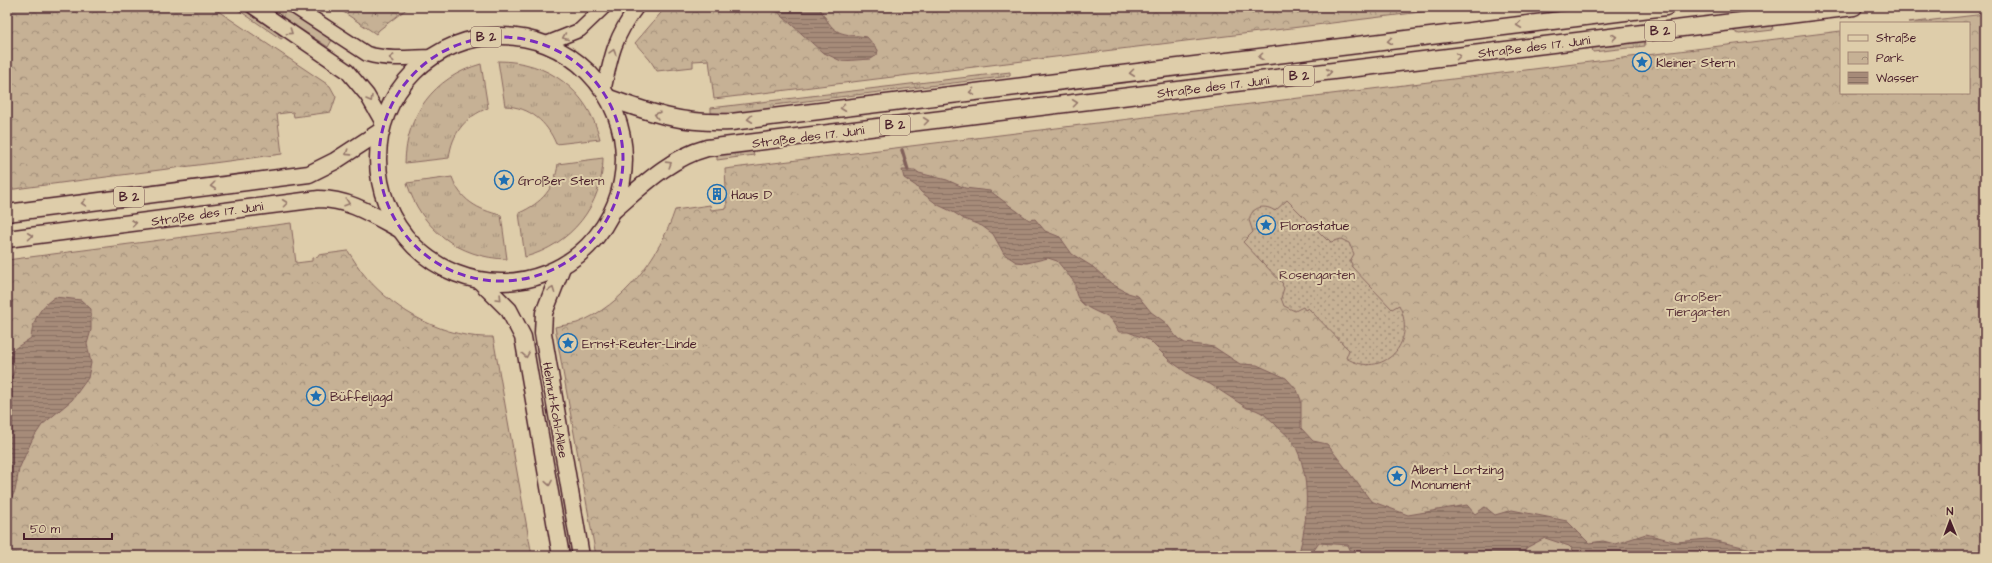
<svg xmlns="http://www.w3.org/2000/svg" width="1992" height="563" viewBox="0 0 1992 563" font-family="'Architects Daughter',sans-serif">
  <style>
    .grass { fill: url(#grass-tufts); stroke: #886860 }
    .park { fill: url(#park-crowns); stroke: #886860 }
    .garden { fill: url(#garden-dots); stroke: #886860 }
    .water { fill: url(#water-rules); stroke: #81605a }
    .lines { fill: none; stroke-linecap: round; stroke-linejoin: round }
    .stream { stroke: #81605a; stroke-width: 3.5 }
    .tertiary-casing { stroke: #4a1f2b; stroke-width: 16 }
    .secondary-casing { stroke: #4a1f2b; stroke-width: 17 }
    .primary-casing { stroke: #4a1f2b; stroke-width: 19 }
    .tertiary { stroke: #decdaa; stroke-width: 13 }
    .secondary { stroke: #decdaa; stroke-width: 14 }
    .primary { stroke: #decdaa; stroke-width: 16 }
    .oneway { stroke: #94766a }
    .marked { fill: none; stroke: #7b2cbf; stroke-width: 3; stroke-dasharray: 8 5; stroke-linejoin: round }
    .labels { text-anchor: middle; stroke-width: 4; stroke-linejoin: round; paint-order: stroke }
    .shield { fill: #decdaa; stroke: #765351; stroke-width: 1 }
    .shield-label { font-size: 12px; font-weight: bold; fill: #4a1f2b }
    .street-label { font-size: 13px; fill: #4a1f2b; stroke: #decdaa }
    .poi-label { font-size: 13px; fill: #4a1f2b; stroke: #decdaa; text-anchor: start }
    .park-label { font-size: 13px; fill: #5d353b; stroke: #decdaa }
  </style>
  <defs>
    <pattern id="grass-tufts" width="24" height="20" patternUnits="userSpaceOnUse"><rect width="24" height="20" fill="#c6b195"/><path d="M3 7l-1-3M5 7V3M7 7l1-3M15 17l-1-3M17 17v-4M19 17l1-3" fill="none" stroke="#a38f7a"/></pattern>
    <pattern id="park-crowns" width="20" height="18" patternUnits="userSpaceOnUse"><rect width="20" height="18" fill="#c6b195"/><path d="M2 6a3 3 0 1 1 6 0M12 15a3 3 0 1 1 6 0" fill="none" stroke="#a38f7a"/></pattern>
    <pattern id="garden-dots" width="8" height="8" patternUnits="userSpaceOnUse"><rect width="8" height="8" fill="#c6b195"/><path d="M2 2h.1M6 6h.1" fill="none" stroke="#a38f7a" stroke-width="1.8" stroke-linecap="round"/></pattern>
    <pattern id="water-rules" width="6" height="5" patternUnits="userSpaceOnUse"><rect width="6" height="5" fill="#a68b79"/><path d="M0 2.5h6" fill="none" stroke="#897163"/></pattern>
  </defs>
  <rect width="100%" height="100%" fill="#decdaa"/>
  <filter id="ink" filterUnits="userSpaceOnUse"><feTurbulence type="fractalNoise" baseFrequency=".025" numOctaves="2"/><feDisplacementMap in="SourceGraphic" scale="8" xChannelSelector="R" yChannelSelector="G"/><feConvolveMatrix kernelMatrix="1 2 1 2 8 2 1 2 1" color-interpolation-filters="sRGB"/></filter>
  <g filter="url(#ink)">
    <g class="grass">
      <polygon points="234,7 239,7 284,37 281,39"/>
      <polygon points="267,7 282,7 332,40 328,47"/>
      <polygon points="1772,25 1773,30 1739,34 1728,28 1738,26 1742,29"/>
      <polygon points="1644,38 1645,46 1593,52 1592,48 1596,44"/>
      <path d="M 498,61 C 548,61 588,90 600,139 L 556,144 C 547,122 530,107 505,106 Z"/>
      <path d="M 481,64 L 488,108 C 465,117 452,133 449,158 L 405,163 C 406,115 434,77 481,64 Z"/>
      <polygon points="1010,72 1010,76 774,105 771,110 733,114 711,113 711,108"/>
      <polygon points="728,150 731,153 753,151 754,155 717,160 717,155"/>
      <path d="M 603,158 C 603,205 571,245 525,257 L 519,213 C 542,203 555,188 558,164 Z"/>
      <path d="M 452,177 C 460,200 478,210 501,215 L 507,259 C 459,258 421,229 407,183 Z"/>
    </g>
    <g class="park">
      <polygon points="7,7 212,7 330,86 336,97 331,112 294,117 293,112 277,114 282,154 7,190"/>
      <polygon points="336,7 409,7 379,30 376,34"/>
      <polygon points="666,7 1462,7 714,99 709,60 693,61 693,67 657,71 650,60 635,43"/>
      <path d="M 1985,14 L 1985,556 L 596,556 L 555,327 C 562,325 570,325 577,323 C 623,306 660,256 675,210 L 710,205 L 711,210 L 727,208 L 725,169 L 1841,31 L 1841,93 L 1969,93 L 1969,23 L 1908,23 Z"/>
      <path d="M 291,223 L 296,263 L 312,261 L 312,258 L 318,257 L 318,255 L 348,251 C 354,260 359,269 366,277 C 396,312 446,339 493,337 L 532,556 L 7,556 L 7,260 Z"/>
    </g>
    <path class="garden" d="M 1287,200 L 1327,240 L 1328,239 L 1331,242 L 1341,239 L 1349,243 L 1354,254 L 1350,261 L 1352,264 L 1351,266 L 1392,309 L 1399,305 C 1418,343 1383,380 1346,358 L 1349,350 L 1308,308 L 1305,310 L 1303,307 L 1295,311 L 1284,306 L 1281,298 L 1284,288 L 1282,285 L 1283,284 L 1243,242 L 1253,232 L 1249,220 C 1252,206 1265,204 1275,211 Z"/>
    <g class="water">
      <path d="M 772,7 L 819,7 C 835,35 835,33 867,37 L 878,50 L 877,55 L 871,59 L 841,61 L 822,52 Z"/>
      <path d="M 902,170 L 915,170 L 919,173 L 947,180 L 965,188 L 990,191 L 1029,220 L 1035,219 L 1045,231 L 1060,237 L 1072,254 L 1093,267 L 1112,284 L 1128,293 L 1138,296 L 1151,312 L 1166,323 L 1177,338 L 1185,343 L 1214,347 L 1240,364 L 1257,365 L 1286,378 L 1297,390 L 1301,400 L 1301,428 L 1313,441 L 1327,444 L 1371,501 L 1408,515 L 1467,505 L 1475,514 L 1485,507 L 1495,515 L 1512,510 L 1567,521 L 1589,543 L 1603,541 L 1615,544 L 1646,534 L 1677,542 L 1707,539 L 1784,556 L 1576,556 L 1576,553 L 1569,546 L 1545,538 L 1526,548 L 1524,555 L 1528,556 L 1353,556 L 1348,545 L 1319,543 L 1310,556 L 1298,556 C 1308,522 1312,474 1293,442 C 1289,436 1283,432 1278,427 C 1269,418 1260,409 1247,408 L 1210,384 L 1190,375 L 1169,360 L 1149,340 L 1128,332 L 1119,332 C 1115,327 1112,319 1107,317 C 1091,308 1074,306 1075,283 L 1057,261 L 1048,258 L 1027,263 L 1016,262 L 1004,254 L 993,234 L 982,226 L 964,219 L 953,212 L 938,205 L 921,192 L 916,186 L 904,178 Z"/>
      <path d="M 55,297 L 81,300 L 91,309 L 91,330 L 87,344 L 91,363 L 88,378 L 72,400 L 42,425 L 32,440 L 19,469 L 15,491 L 7,507 L 7,380 L 13,375 L 15,365 L 9,361 L 11,351 L 31,338 C 33,320 39,308 55,297 Z"/>
    </g>
    <g class="lines">
      <polyline class="stream" points="902,150 908,170"/>
      <g class="tertiary-casing">
        <g id="tertiary">
          <polyline points="545,44 580,30 604,7"/>
          <path d="M 604,90 C 611,55 615,36 637,7"/>
        </g>
      </g>
      <g class="secondary-casing">
        <g id="secondary">
          <polyline points="254,7 347,71 367,95 383,123"/>
          <path d="M 295,7 L 367,54 C 388,60 410,58 431,57"/>
        </g>
      </g>
      <g class="primary-casing">
        <g id="primary">
          <circle cx="501" cy="159" r="123"/>
          <path d="M 609,98 C 653,114 683,124 731,122 L 1666,7"/>
          <path d="M 614,210 C 643,185 670,158 707,148 L 1854,7"/>
          <polyline points="7,213 309,174 335,161 381,131"/>
          <path d="M 7,239 L 319,199 C 349,199 373,215 399,229"/>
          <polyline points="562,267 544,313 543,333 581,556"/>
          <polyline points="480,281 509,310 523,337 561,556"/>
        </g>
      </g>
      <use href="#tertiary" class="tertiary"/>
      <use href="#secondary" class="secondary"/>
      <use href="#primary" class="primary"/>
    </g>
    <defs><path id="oneway-chevron" d="M-2-3.5L2.5 0L-2 3.5" fill="none" stroke-width="1.6" stroke-linecap="round" stroke-linejoin="round"/></defs>
    <g class="oneway">
      <use href="#oneway-chevron" transform="translate(1519 25) rotate(173)"/>
      <use href="#oneway-chevron" transform="translate(290 32) rotate(34)"/>
      <use href="#oneway-chevron" transform="translate(565 37) rotate(157)"/>
      <use href="#oneway-chevron" transform="translate(1614 37) rotate(-7)"/>
      <use href="#oneway-chevron" transform="translate(1390 41) rotate(173)"/>
      <use href="#oneway-chevron" transform="translate(613 52) rotate(-74)"/>
      <use href="#oneway-chevron" transform="translate(1458 56) rotate(-7)"/>
      <use href="#oneway-chevron" transform="translate(1261 57) rotate(173)"/>
      <use href="#oneway-chevron" transform="translate(392 58) rotate(-177)"/>
      <use href="#oneway-chevron" transform="translate(1329 72) rotate(-7)"/>
      <use href="#oneway-chevron" transform="translate(1132 73) rotate(173)"/>
      <use href="#oneway-chevron" transform="translate(972 92) rotate(173)"/>
      <use href="#oneway-chevron" transform="translate(370 99) rotate(59)"/>
      <use href="#oneway-chevron" transform="translate(1075 103) rotate(-7)"/>
      <use href="#oneway-chevron" transform="translate(843 108) rotate(173)"/>
      <use href="#oneway-chevron" transform="translate(657 115) rotate(-164)"/>
      <use href="#oneway-chevron" transform="translate(750 119) rotate(173)"/>
      <use href="#oneway-chevron" transform="translate(926 121) rotate(-7)"/>
      <use href="#oneway-chevron" transform="translate(348 153) rotate(147)"/>
      <use href="#oneway-chevron" transform="translate(669 164) rotate(-32)"/>
      <use href="#oneway-chevron" transform="translate(213 186) rotate(173)"/>
      <use href="#oneway-chevron" transform="translate(84 203) rotate(173)"/>
      <use href="#oneway-chevron" transform="translate(285 203) rotate(-7)"/>
      <use href="#oneway-chevron" transform="translate(347 203) rotate(19)"/>
      <use href="#oneway-chevron" transform="translate(134 223) rotate(-7)"/>
      <use href="#oneway-chevron" transform="translate(30 236) rotate(-7)"/>
      <use href="#oneway-chevron" transform="translate(552 290) rotate(-69)"/>
      <use href="#oneway-chevron" transform="translate(499 298) rotate(46)"/>
      <use href="#oneway-chevron" transform="translate(526 355) rotate(80)"/>
      <use href="#oneway-chevron" transform="translate(549 483) rotate(80)"/>
    </g>
  </g>
  <path class="marked" d="M379 159a122 122 0 1 1 244 0a122 122 0 1 1-244 0Z"/>
  <defs>
    <g id="sight-ring" transform="scale(1)"><circle r="9.5" fill="#decdaa" stroke="#1f6fb2" stroke-width="1.5"/><path d="M0-6L1.8-2.2L6-1.7L2.9 1.2L3.7 5.4L0 3.3L-3.7 5.4L-2.9 1.2L-6-1.7L-1.8-2.2Z" fill="#1f6fb2"/></g>
    <g id="building-ring" transform="scale(1)"><circle r="9.5" fill="#decdaa" stroke="#1f6fb2" stroke-width="1.5"/><path d="M-4-6H4V6H1V3H-1V6H-4ZM-2.5-4.3h1.7v1.8h-1.7ZM.8-4.3h1.7v1.8H.8ZM-2.5-1h1.7V.8h-1.7ZM.8-1h1.7V.8H.8Z" fill="#1f6fb2"/></g>
  </defs>
  <g fill-rule="evenodd">
    <use href="#sight-ring" x="1642" y="62"/>
    <use href="#sight-ring" x="504" y="180"/>
    <use href="#building-ring" x="717" y="194"/>
    <use href="#sight-ring" x="1266" y="225"/>
    <use href="#sight-ring" x="568" y="343"/>
    <use href="#sight-ring" x="316" y="396"/>
    <use href="#sight-ring" x="1397" y="476"/>
  </g>
  <g class="labels">
    <g class="shield">
      <rect x="1645" y="21" width="30" height="20" rx="3"/>
      <rect x="471" y="27" width="30" height="20" rx="3"/>
      <rect x="1284" y="66" width="30" height="20" rx="3"/>
      <rect x="880" y="115" width="30" height="20" rx="3"/>
      <rect x="114" y="187" width="30" height="20" rx="3"/>
    </g>
    <g class="shield-label">
      <text x="1660" y="35">B 2</text>
      <text x="486" y="41">B 2</text>
      <text x="1299" y="80">B 2</text>
      <text x="895" y="129">B 2</text>
      <text x="129" y="201">B 2</text>
    </g>
    <g class="street-label">
      <text transform="translate(1534 46) rotate(-7)" y="5">Straße des 17. Juni</text>
      <text transform="translate(1213 86) rotate(-7)" y="5">Straße des 17. Juni</text>
      <text transform="translate(808 136) rotate(-7)" y="5">Straße des 17. Juni</text>
      <text transform="translate(207 213) rotate(-8)" y="5">Straße des 17. Juni</text>
      <text transform="translate(556 410) rotate(80)" y="5">Helmut-Kohl-Allee</text>
    </g>
    <g class="poi-label">
      <text x="1656" y="67">Kleiner Stern</text>
      <text x="518" y="185">Großer Stern</text>
      <text x="731" y="199">Haus D</text>
      <text x="1280" y="230">Florastatue</text>
      <text x="582" y="348">Ernst-Reuter-Linde</text>
      <text x="330" y="401">Büffeljagd</text>
      <text x="1411" y="474">Albert Lortzing<tspan x="1411" dy="15">Monument</tspan></text>
    </g>
    <g class="park-label">
      <text x="1317" y="279">Rosengarten</text>
      <text x="1698" y="301">Großer<tspan x="1698" dy="15">Tiergarten</tspan></text>
    </g>
  </g>
  <rect width="1992" height="563" fill="none" stroke="#decdaa" stroke-width="24"/>
  <rect x="12" y="12" width="1968" height="539" fill="none" stroke="#4a1f2b" stroke-width="1.5" filter="url(#ink)"/>
  <rect x="1840" y="22" width="130" height="72" fill="#decdaa" stroke="#a38777"/>
  <rect x="1848" y="35" width="20" height="6" fill="#decdaa" stroke="#a38777"/>
  <text x="1876" y="42" font-size="12" fill="#4a1f2b">Straße</text>
  <rect x="1848" y="52" width="20" height="12" fill="url(#park-crowns)" stroke="#a38777"/>
  <text x="1876" y="62" font-size="12" fill="#4a1f2b">Park</text>
  <rect x="1848" y="72" width="20" height="12" fill="url(#water-rules)" stroke="#a38777"/>
  <text x="1876" y="82" font-size="12" fill="#4a1f2b">Wasser</text>
  <g transform="translate(1950 521) rotate(359)" stroke="#decdaa" stroke-width="3" paint-order="stroke">
  <path d="M0-3L7 15L0 10L-7 15Z" fill="#4a1f2b"/>
  <text y="-6" font-size="11" font-weight="bold" text-anchor="middle" fill="#4a1f2b">N</text>
  </g>
  <path d="M24 533v6h88v-6" fill="none" stroke="#4a1f2b" stroke-width="2"/>
  <text x="30" y="533" font-size="12" fill="#4a1f2b" stroke="#decdaa" stroke-width="3" paint-order="stroke">50 m</text>
</svg>
